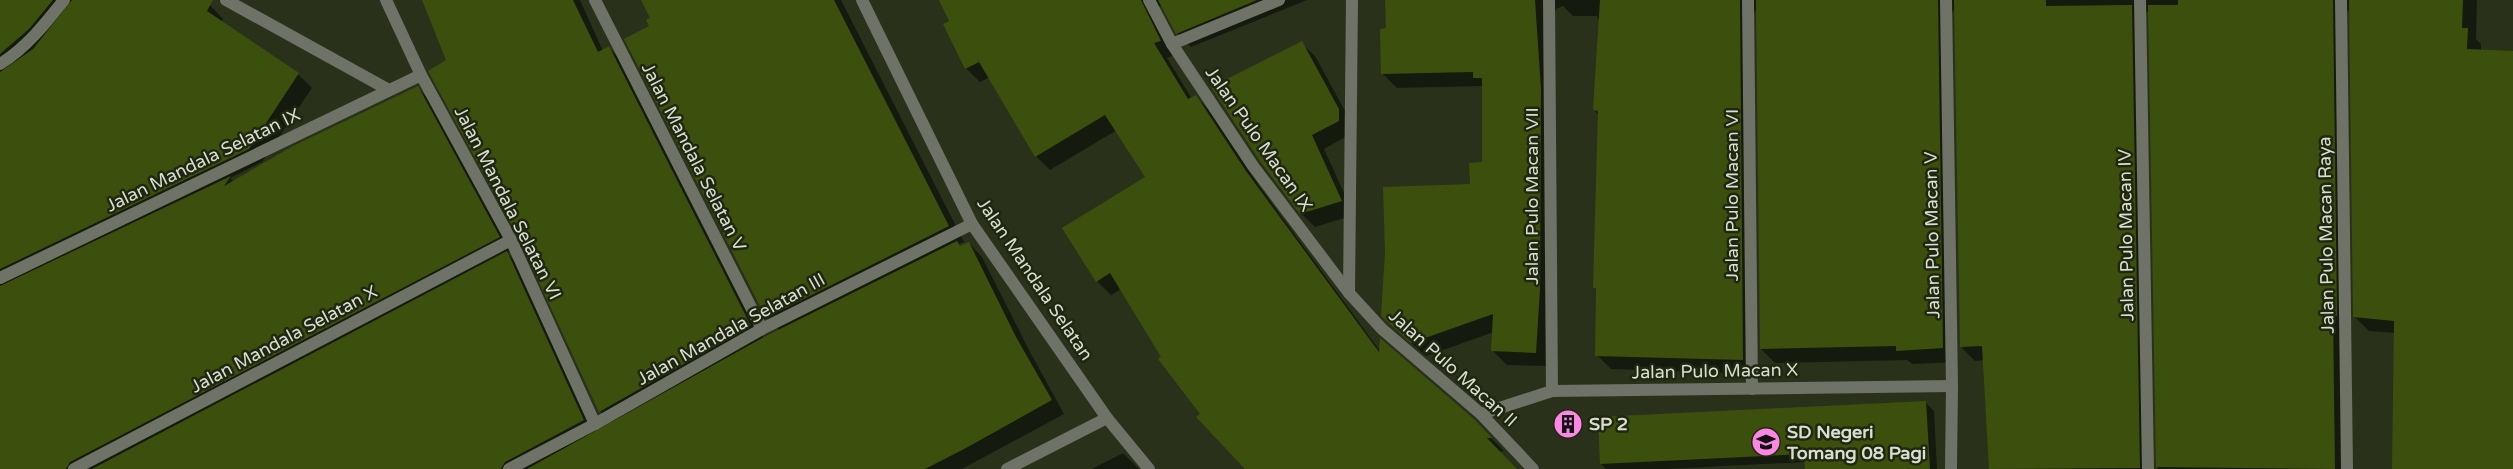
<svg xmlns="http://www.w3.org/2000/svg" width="2513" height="469" viewBox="0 0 2513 469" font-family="'Varela Round',sans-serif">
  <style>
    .shadow { fill: #0007 }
    .building { fill: #3c500d }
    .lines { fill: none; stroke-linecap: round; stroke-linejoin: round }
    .street { stroke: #6e7267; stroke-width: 12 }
    .labels { text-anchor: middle; stroke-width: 5; stroke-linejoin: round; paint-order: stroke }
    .street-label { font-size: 18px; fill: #d9ded0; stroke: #1f2711 }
    .poi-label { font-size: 18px; font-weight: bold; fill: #d9ded0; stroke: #1f2711; text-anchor: start }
  </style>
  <rect width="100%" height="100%" fill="#29311b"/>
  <g class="shadow">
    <polygon points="0,0 201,0 210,5 223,19 221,22 298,74 312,88 262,162 230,178 234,182 417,88 431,101 512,251 507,253 520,267 597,434 613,425 600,411 520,236 423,0 580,0 603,51 609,48 623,62 764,339 780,331 767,317 651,26 652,18 643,0 841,0 964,242 958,244 961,247 969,243 982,257 1030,352 1064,414 962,469 0,469"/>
    <polygon points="941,0 1307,0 1191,47 1177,33 1163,7 1160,6 1155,10 1174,55 1167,58 1192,99 1196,97 1210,111 1260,187 1380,351 1474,421 1504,451 1499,452 1516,469 1247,469 1202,414 1163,358 1121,289 1111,295 1097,281 1147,177 1117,130 1050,170 1036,156 990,77 980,82 966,68"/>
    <polygon points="1387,0 2477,0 2476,39 2481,44 2481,51 2513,53 2513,469 2394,469 2396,333 2369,331 2355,317 2351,6 2346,15 2348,469 2158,469 2150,9 2145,14 2153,469 1991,469 1985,360 1975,361 1961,347 1956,6 1951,15 1957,362 1912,364 1907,360 1775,363 1761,349 1758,6 1753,15 1757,374 1611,369 1597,355 1598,291 1594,287 1599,115 1594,110 1600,24 1597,16 1573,16 1563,6 1556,9 1554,16 1550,366 1507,365 1493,351 1494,332 1426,356 1397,330 1484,163 1483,86 1397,88 1383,74 1388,30"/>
    <polygon points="1301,43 1315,56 1356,131 1324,149 1354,215 1315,227 1301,213"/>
    <polygon points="1925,402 1934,411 1937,469 1806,469 1806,462 1666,469 1606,469 1601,464"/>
    <polygon points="1123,453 1139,469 1092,469"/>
  </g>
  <g class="building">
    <polygon points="0,0 53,0 29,29 0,54"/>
    <polygon points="72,0 213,0 207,11 299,73 249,149 0,269 0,72 33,49"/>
    <polygon points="422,0 573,0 598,52 609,46 751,326 599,412 518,237 428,71 446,60"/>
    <polygon points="641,0 834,0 949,226 766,318 624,39 649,26 646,20 650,18"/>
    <polygon points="939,0 1141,0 1161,41 1154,43 1188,99 1196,95 1246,171 1379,352 1380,338 1475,420 1492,438 1487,438 1517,469 1245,469 1196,417 1200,414 1158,359 1161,357 1110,273 1096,282 1062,228 1145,177 1105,115 1035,157 979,62 965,69 943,24 949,21"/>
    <polygon points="1158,0 1257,0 1176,34"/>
    <polygon points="1385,0 1535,0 1541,89 1540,289 1536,353 1491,351 1493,314 1411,343 1381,316 1385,253 1383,187 1470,184 1469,163 1482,162 1482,78 1473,78 1473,72 1381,74 1380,29 1386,28"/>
    <polygon points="1600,0 1740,0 1743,360 1595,356 1596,288 1593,288 1598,111 1593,110"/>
    <polygon points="1756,0 1938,0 1943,348 1896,351 1896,346 1760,349"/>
    <polygon points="1954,0 2046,0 2046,6 2132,5 2140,468 1989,469 1982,346 1960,347"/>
    <polygon points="2178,0 2333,0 2337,316 2333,315 2335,469 2156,467 2148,5 2178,5"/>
    <polygon points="2349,0 2463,0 2462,28 2468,28 2467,49 2513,51 2513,469 2392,469 2394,321 2353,317"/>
    <polygon points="1302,41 1339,109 1339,121 1312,135 1342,201 1300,214 1260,161 1211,87"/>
    <polygon points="418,86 500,237 70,462 66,469 0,469 0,286 231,176 224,186 293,146"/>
    <polygon points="957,241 960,246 969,242 1016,337 1052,400 966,448 925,469 527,469 766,336"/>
    <polygon points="507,251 584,420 505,462 501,469 92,469"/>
    <polygon points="1926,401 1930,469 1805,469 1804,454 1600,464 1598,417"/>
  </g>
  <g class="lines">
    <g class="street">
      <polyline points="226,0 389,90"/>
      <polyline points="386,0 421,75 511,240 595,424"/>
      <polyline points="595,0 762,329"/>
      <polyline points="862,0 972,224 1107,418 1149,469"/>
      <polyline points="1149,0 1172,44 1253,166 1349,293 1382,329 1481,414 1533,469"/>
      <polyline points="1549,0 1552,391"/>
      <polyline points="1748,0 1752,389"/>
      <polyline points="1946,0 1952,386 1951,469"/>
      <polyline points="2140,0 2148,469"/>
      <polyline points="2341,0 2347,469"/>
      <polyline points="1172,44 1279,0"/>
      <path d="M 0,64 C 26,48 45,24 64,0"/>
      <polyline points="0,278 421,75"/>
      <polyline points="1349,293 1352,0"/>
      <polyline points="1481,414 1552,391 1952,386"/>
      <polyline points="74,469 511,240"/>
      <polyline points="509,469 595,424 762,329 972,224"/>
      <polyline points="1007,469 1107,418"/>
    </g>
  </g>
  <defs>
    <g id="building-disc" transform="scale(1.5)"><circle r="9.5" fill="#fb86e4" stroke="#1f2711"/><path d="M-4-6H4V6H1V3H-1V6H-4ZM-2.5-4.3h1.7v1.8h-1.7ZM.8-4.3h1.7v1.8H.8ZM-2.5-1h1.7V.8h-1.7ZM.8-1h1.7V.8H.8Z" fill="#111"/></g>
    <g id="school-disc" transform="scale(1.5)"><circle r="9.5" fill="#fb86e4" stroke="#1f2711"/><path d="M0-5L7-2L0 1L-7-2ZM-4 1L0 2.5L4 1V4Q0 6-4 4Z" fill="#111"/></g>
  </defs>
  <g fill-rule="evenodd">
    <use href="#building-disc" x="1568" y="424"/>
    <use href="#school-disc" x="1766" y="442"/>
  </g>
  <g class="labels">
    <g class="street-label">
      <text transform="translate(1259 139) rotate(55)" y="6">Jalan Pulo Macan IX</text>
      <text transform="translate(694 157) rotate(63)" y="6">Jalan Mandala Selatan V</text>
      <text transform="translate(203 160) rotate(-26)" y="6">Jalan Mandala Selatan IX</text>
      <text transform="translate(1732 195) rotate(-90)" y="6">Jalan Pulo Macan VI</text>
      <text transform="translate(1532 196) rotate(-90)" y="6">Jalan Pulo Macan VII</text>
      <text transform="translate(508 203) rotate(63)" y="6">Jalan Mandala Selatan VI</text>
      <text transform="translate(1932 235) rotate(-91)" y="6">Jalan Pulo Macan V</text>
      <text transform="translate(2126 235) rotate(-91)" y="6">Jalan Pulo Macan IV</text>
      <text transform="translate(2326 235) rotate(-91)" y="6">Jalan Pulo Macan Raya</text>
      <text transform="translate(1035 279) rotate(56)" y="6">Jalan Mandala Selatan</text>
      <text transform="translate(731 329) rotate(-29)" y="6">Jalan Mandala Selatan III</text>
      <text transform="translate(284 339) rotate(-28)" y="6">Jalan Mandala Selatan X</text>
      <text transform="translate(1453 368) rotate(42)" y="6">Jalan Pulo Macan II</text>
      <text transform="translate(1715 371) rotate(-1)" y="6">Jalan Pulo Macan X</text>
    </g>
    <g class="poi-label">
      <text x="1589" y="430">SP 2</text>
      <text x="1787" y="438">SD Negeri<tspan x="1787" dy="21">Tomang 08 Pagi</tspan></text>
    </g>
  </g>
</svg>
